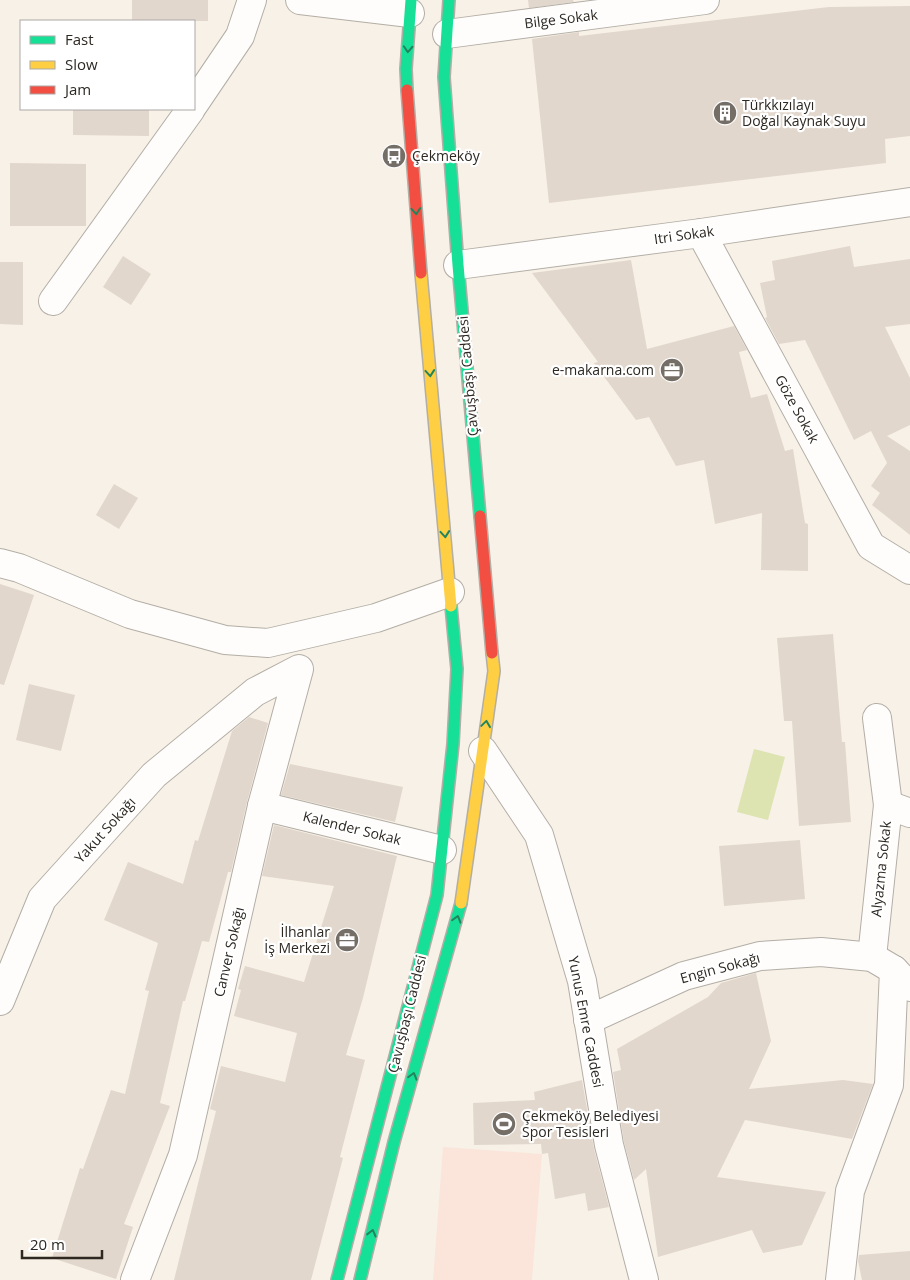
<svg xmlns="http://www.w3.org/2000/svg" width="910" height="1280" viewBox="0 0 910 1280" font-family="'Open Sans',sans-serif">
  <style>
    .green { fill: #fbe5da }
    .water { fill: #dde4b2 }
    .building { fill: #e2d7cc }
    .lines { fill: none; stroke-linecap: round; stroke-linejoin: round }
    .street-casing { stroke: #b3aea6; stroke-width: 30 }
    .fast-casing { stroke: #b3aea6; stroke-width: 14 }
    .slow-casing { stroke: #b3aea6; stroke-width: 14 }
    .jam-casing { stroke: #b3aea6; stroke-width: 14 }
    .street { stroke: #fefdfb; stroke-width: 28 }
    .fast { stroke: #16e098; stroke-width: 11 }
    .slow { stroke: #ffcf43; stroke-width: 11 }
    .jam { stroke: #f24e42; stroke-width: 11 }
    .oneway { stroke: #22845d }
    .labels { text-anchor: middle; stroke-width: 4.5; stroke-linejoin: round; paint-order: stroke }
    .street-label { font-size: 14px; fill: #2d2822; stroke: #fff }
    .poi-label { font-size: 14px; fill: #2d2822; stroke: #fff; text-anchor: start }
  </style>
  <rect width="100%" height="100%" fill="#f8f1e7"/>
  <polygon class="green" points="443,1147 542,1154 532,1280 433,1280"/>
  <polygon class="water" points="754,749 785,757 768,820 737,812"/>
  <g class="building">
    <rect x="132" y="0" width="76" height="21"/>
    <polygon points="528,0 573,0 574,2 529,8"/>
    <polygon points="910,6 910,136 885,139 886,163 549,203 532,39 579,32 579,36 829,7"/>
    <polygon points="73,109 149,109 149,136 73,135"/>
    <polygon points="10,163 86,164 86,226 10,226"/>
    <polygon points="850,246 854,267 910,259 910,324 885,327 910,378 910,425 887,436 910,451 910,535 872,505 880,493 871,486 887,463 871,431 854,440 805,340 779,344 765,318 767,317 760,283 775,280 772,261"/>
    <polygon points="123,256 151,274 131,305 103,287"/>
    <polygon points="631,260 647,349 734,326 747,350 739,352 751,398 767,394 785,451 793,449 805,523 808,524 808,571 761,570 762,513 715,524 704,460 676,466 649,417 636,420 594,363 598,362 532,273"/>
    <polygon points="0,262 23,262 23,325 0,324"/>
    <polygon points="114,484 138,498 119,529 96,515"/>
    <polygon points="0,584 34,595 4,685 0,684"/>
    <polygon points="833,634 842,742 845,742 851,822 799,826 792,721 784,721 777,638"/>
    <polygon points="29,684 75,695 61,751 16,740"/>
    <polygon points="249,717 268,723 247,802 231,872 228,872 209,942 202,941 185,1001 183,1001 160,1103 170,1106 124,1224 133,1227 116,1279 52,1258 80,1168 83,1169 111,1090 125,1094 149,991 145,990 158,943 104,920 128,862 183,884 195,840 198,841 232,731"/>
    <polygon points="290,764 403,787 395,822 281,795"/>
    <polygon points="274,825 397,856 363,998 346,1055 365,1060 340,1157 343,1158 311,1280 174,1280 216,1111 210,1109 221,1066 285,1082 297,1033 234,1016 241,990 238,989 245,966 304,982 334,886 262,876"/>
    <polygon points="800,840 805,899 724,906 719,846"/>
    <polygon points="756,973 771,1041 749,1089 843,1080 873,1084 852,1139 745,1120 717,1177 826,1192 802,1245 763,1253 752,1230 658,1257 646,1169 634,1180 624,1142 613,1072 621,1070 617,1049 708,997 721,983"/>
    <polygon points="582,1080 594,1149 609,1207 588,1211 585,1193 555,1199 548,1153 542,1154 541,1144 474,1145 473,1103 535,1100 534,1092"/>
    <polygon points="910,1251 910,1280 862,1280 858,1261 859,1255"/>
  </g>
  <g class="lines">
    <g class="street-casing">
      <g id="street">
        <polyline points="300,0 410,13"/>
        <polyline points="447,34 705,0"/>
        <polyline points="194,104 240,36 252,0"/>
        <polyline points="701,233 871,546 910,570"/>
        <polyline points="458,265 701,233 910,202"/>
        <polyline points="53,301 191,109"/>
        <polyline points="0,563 19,568 130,614 225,640 268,643 376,618 450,592"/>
        <polyline points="877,718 888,805"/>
        <polyline points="483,751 539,835 582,981 609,1145 644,1280"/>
        <polyline points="262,806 442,850"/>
        <polyline points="872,957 888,805 910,813"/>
        <polyline points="0,1001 42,899 154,775 255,692 299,669 262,806 183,1155 135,1280"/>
        <polyline points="588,1020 684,976 760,956 821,952 872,957 894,970 910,987"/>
        <polyline points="840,1280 850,1191 889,1085 894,970"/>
      </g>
    </g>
    <g class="fast-casing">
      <g id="fast">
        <polyline points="449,0 444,77 458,265 480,516"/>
        <polyline points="407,90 406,69 411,0"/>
        <polyline points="337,1280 437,895 453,744 457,669 451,606"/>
        <polyline points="360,1280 394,1142 461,903"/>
      </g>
    </g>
    <g class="slow-casing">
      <g id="slow">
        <polyline points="421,273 451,606"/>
        <polyline points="461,903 494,671 492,653"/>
      </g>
    </g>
    <g class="jam-casing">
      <g id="jam">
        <polyline points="407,90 421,273"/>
        <polyline points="480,516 492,653"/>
      </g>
    </g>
    <use href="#street" class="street"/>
    <use href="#fast" class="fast"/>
    <use href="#slow" class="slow"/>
    <use href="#jam" class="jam"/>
  </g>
  <defs><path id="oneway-chevron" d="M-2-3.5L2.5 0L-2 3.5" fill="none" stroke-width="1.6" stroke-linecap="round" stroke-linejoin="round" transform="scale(1.25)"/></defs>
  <g class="oneway">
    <use href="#oneway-chevron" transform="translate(408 49) rotate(93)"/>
    <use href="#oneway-chevron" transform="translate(416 211) rotate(86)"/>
    <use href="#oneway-chevron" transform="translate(430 373) rotate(85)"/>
    <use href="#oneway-chevron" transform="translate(445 534) rotate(85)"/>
    <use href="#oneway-chevron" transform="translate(486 724) rotate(-82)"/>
    <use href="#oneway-chevron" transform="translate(457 919) rotate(-74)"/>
    <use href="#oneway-chevron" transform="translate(413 1076) rotate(-74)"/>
    <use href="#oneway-chevron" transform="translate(372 1233) rotate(-76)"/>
  </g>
  <defs>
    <g id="building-disc" transform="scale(1.25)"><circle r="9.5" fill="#746e67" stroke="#fff"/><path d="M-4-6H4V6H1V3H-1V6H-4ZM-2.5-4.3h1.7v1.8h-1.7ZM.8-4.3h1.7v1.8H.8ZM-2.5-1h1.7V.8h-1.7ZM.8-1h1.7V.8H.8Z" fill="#fff"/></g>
    <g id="bus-disc" transform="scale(1.25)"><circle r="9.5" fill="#746e67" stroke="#fff"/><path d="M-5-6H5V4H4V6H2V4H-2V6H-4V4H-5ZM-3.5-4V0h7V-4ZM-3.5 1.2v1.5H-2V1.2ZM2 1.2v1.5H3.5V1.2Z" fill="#fff"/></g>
    <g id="office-disc" transform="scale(1.25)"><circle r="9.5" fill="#746e67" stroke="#fff"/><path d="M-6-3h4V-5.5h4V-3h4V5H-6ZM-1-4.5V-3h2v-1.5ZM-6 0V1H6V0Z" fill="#fff"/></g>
    <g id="stadium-disc" transform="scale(1.25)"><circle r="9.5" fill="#746e67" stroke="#fff"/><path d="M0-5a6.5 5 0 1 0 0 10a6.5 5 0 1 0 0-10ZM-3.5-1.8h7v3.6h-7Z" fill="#fff"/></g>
  </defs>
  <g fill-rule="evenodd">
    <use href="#building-disc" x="725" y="113"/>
    <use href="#bus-disc" x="394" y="156"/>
    <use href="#office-disc" x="672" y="370"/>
    <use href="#office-disc" x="347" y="940"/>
    <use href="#stadium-disc" x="504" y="1124"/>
  </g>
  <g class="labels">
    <g class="street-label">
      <text transform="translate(561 19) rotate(-7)" y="5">Bilge Sokak</text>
      <text transform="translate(684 235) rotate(-8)" y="5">Itri Sokak</text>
      <text transform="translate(468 376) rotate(-95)" y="5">Çavuşbaşı Caddesi</text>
      <text transform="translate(797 409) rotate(61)" y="5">Göze Sokak</text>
      <text transform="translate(352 828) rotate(14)" y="5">Kalender Sokak</text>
      <text transform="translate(105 830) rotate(-48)" y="5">Yakut Sokağı</text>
      <text transform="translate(881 869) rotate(-84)" y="5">Alyazma Sokak</text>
      <text transform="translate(229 952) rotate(-77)" y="5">Canver Sokağı</text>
      <text transform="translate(720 968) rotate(-15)" y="5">Engin Sokağı</text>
      <text transform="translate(407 1014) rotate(-76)" y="5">Çavuşbaşı Caddesi</text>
      <text transform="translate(586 1022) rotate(79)" y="5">Yunus Emre Caddesi</text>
    </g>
    <g class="poi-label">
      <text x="742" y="110">Türkkızılayı<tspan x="742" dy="16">Doğal Kaynak Suyu</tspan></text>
      <text x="412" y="161">Çekmeköy</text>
      <text x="654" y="375" text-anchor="end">e-makarna.com</text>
      <text x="330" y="937" text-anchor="end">İlhanlar<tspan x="330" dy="16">İş Merkezi</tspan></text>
      <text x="522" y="1121">Çekmeköy Belediyesi<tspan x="522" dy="16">Spor Tesisleri</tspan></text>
    </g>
  </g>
  <rect x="20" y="20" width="175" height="90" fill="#ffffff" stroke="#aba9a7"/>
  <rect x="30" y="36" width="25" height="8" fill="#16e098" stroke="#aba9a7"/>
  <text x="65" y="45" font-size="15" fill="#2d2822">Fast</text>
  <rect x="30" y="61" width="25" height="8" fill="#ffcf43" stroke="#aba9a7"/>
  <text x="65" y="70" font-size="15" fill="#2d2822">Slow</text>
  <rect x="30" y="86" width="25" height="8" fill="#f24e42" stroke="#aba9a7"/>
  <text x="65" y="95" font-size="15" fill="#2d2822">Jam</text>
  <path d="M22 1250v8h80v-8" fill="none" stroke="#2d2822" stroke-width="2.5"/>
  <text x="30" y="1250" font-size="15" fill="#2d2822" stroke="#ffffff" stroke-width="4" paint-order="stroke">20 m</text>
</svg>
